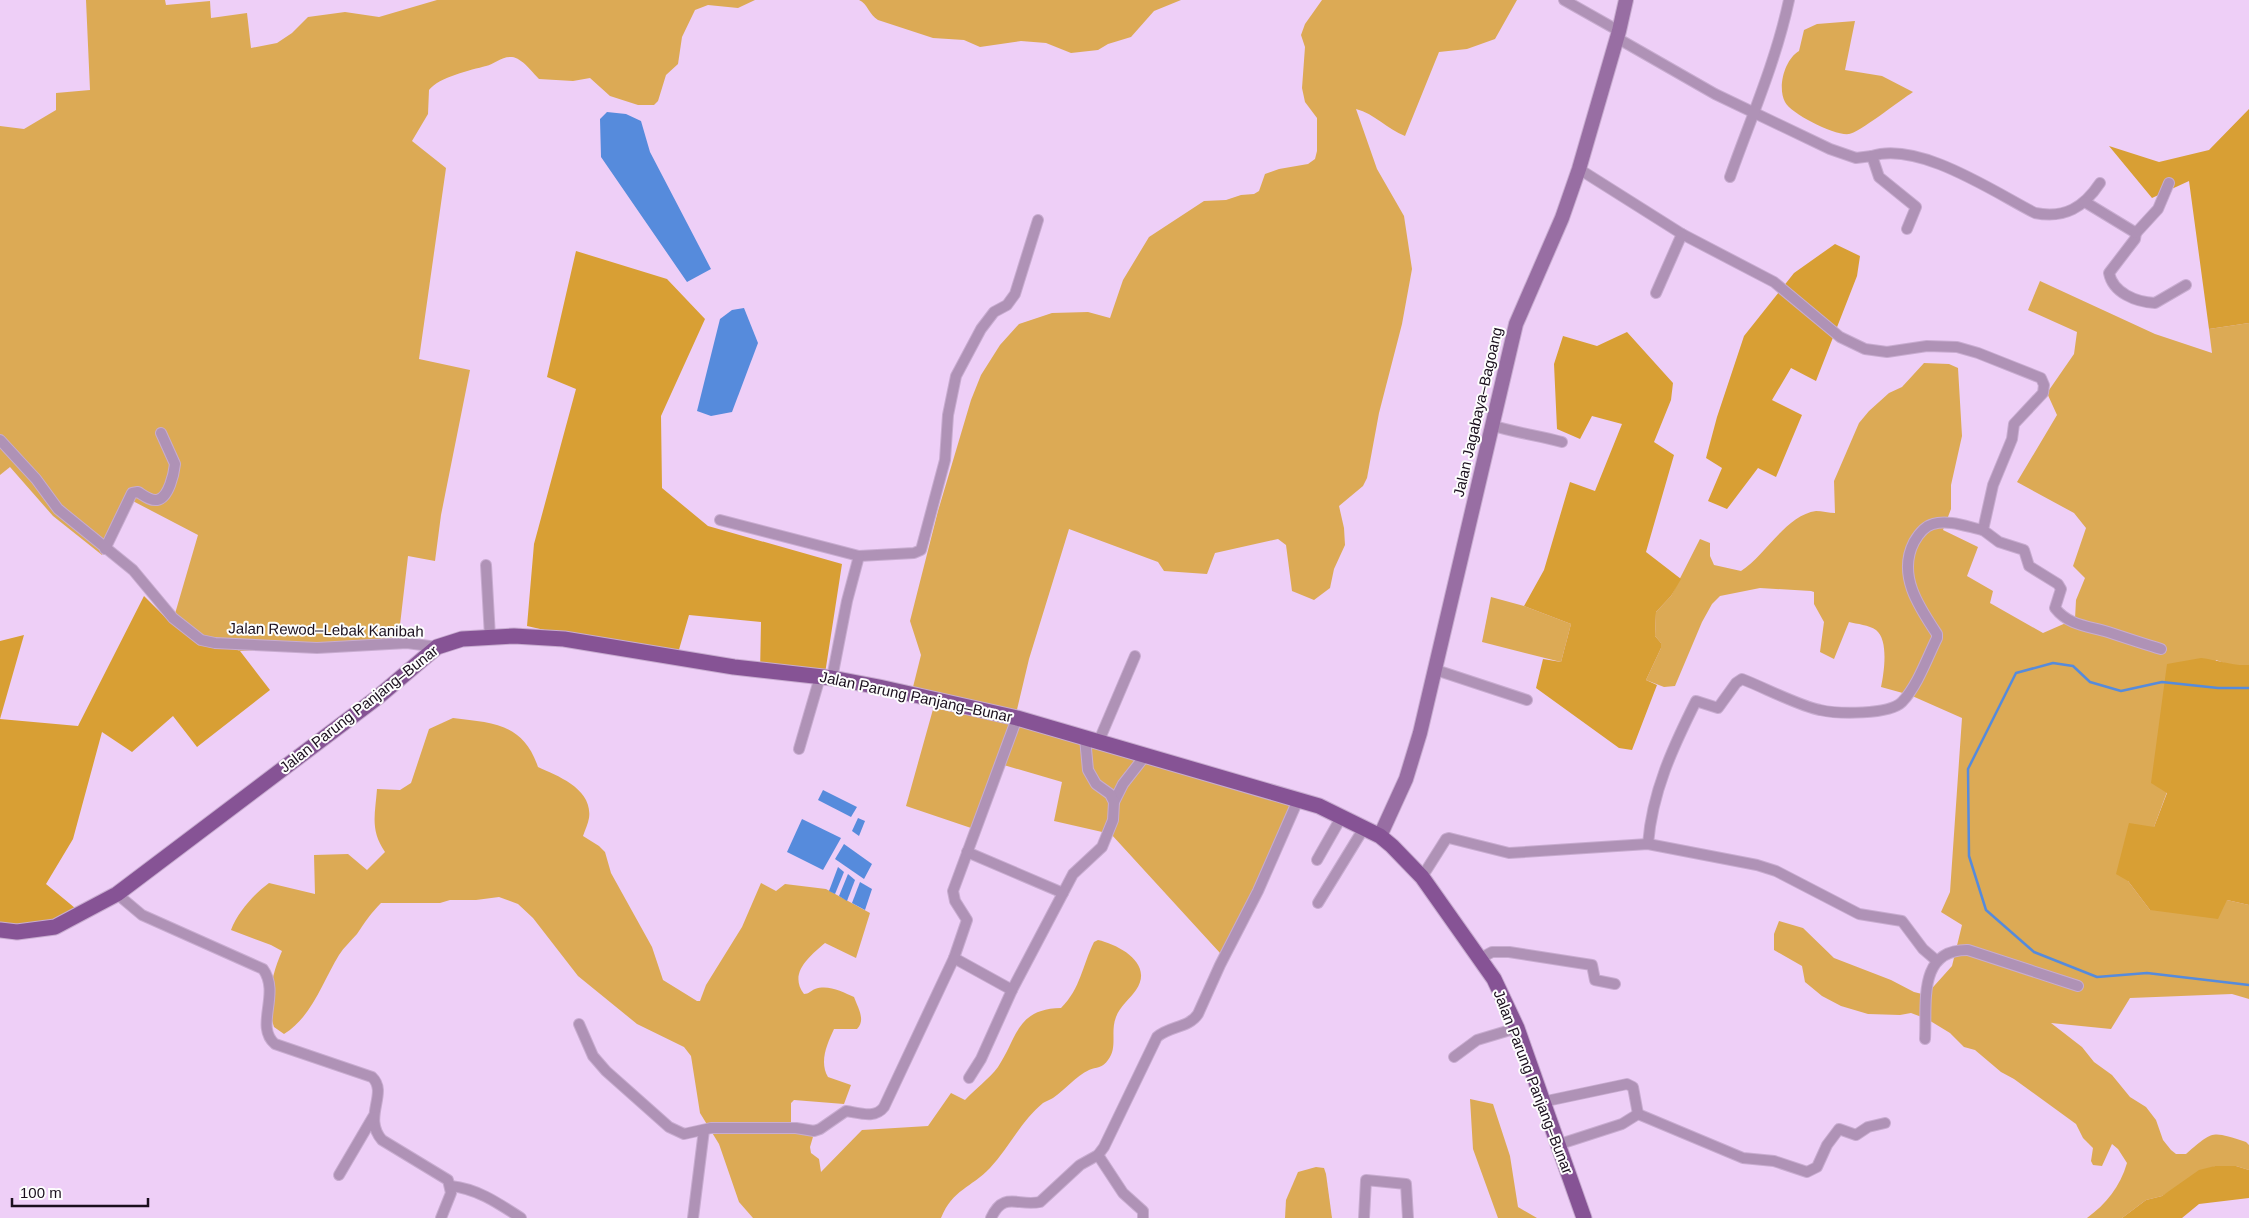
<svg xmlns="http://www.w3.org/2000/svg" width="2249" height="1218" viewBox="0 0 2249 1218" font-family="Arial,sans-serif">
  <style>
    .green { fill: #dcaa55 }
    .forest { fill: #d89f34 }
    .water { fill: #568bdc }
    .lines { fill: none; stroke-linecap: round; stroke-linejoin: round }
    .stream { stroke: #568bdc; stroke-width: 2.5 }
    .street-casing { stroke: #c8acd0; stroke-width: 12 }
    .secondary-casing { stroke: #c8acd0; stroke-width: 16 }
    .primary-casing { stroke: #c8acd0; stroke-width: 17 }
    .street { stroke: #af92b6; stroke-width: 10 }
    .secondary { stroke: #986ea3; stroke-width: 14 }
    .primary { stroke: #865395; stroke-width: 15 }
    .labels { text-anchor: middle; stroke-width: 4; stroke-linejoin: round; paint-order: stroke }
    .street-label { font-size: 15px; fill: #1a0f1d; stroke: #fdfdfd }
  </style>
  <rect width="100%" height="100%" fill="#eecff7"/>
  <g class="green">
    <path d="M 86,0 L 165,0 L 166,5 L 210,1 L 211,18 L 247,13 L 251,48 L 277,43 L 292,33 L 308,17 L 345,12 L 379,17 L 437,0 L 755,0 L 738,8 L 708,5 L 695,10 L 682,37 L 678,64 L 666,75 L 658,101 L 654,105 L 638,105 L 610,96 L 590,78 L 573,81 L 539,79 C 532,72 522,58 512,57 C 502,56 494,64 486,66 C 471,70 439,77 429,90 L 428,114 L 412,141 L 446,168 L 419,359 L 470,370 L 441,515 L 435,561 L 408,556 L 398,642 L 240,651 L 172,624 L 198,535 L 129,499 L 102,555 L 53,516 L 10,467 L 0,475 L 0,126 L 24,129 L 56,110 L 56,93 L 90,90 Z"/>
    <path d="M 859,0 L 1181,0 L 1154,11 L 1131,37 L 1108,44 L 1098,50 L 1071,53 L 1046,43 L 1021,41 L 980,47 L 964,40 L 933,38 L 878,20 C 869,15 868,4 859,0 Z"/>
    <path d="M 1322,0 L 1517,0 L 1495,39 L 1467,49 L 1439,52 L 1405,136 C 1387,129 1375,114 1356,109 L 1377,169 L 1404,216 L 1412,269 L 1402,324 L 1379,413 L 1367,478 L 1363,486 L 1339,506 L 1344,528 L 1345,545 L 1334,569 L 1330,588 L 1314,600 L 1292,591 L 1286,545 L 1278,539 L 1215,553 L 1207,574 L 1164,571 L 1158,562 L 1069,529 L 1029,659 L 1015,718 L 1295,798 L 1233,939 L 1220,953 L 1111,834 L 1054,821 L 1062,782 L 997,763 L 974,829 L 906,806 L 937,695 L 913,687 L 921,655 L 910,621 L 938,511 L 971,400 L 981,375 L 1000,345 L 1019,324 L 1052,313 L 1088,312 L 1110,318 L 1123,280 L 1149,237 L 1204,201 L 1226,200 L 1241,195 L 1254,194 L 1259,191 L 1265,174 L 1279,169 L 1308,164 L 1315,159 L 1317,151 L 1317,118 L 1305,102 L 1302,88 L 1305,47 L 1301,35 L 1305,24 Z"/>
    <path d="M 1855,21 L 1845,70 L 1882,76 L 1913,92 C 1902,99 1857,134 1849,134 C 1835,136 1791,114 1785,102 C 1777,87 1785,59 1799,51 L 1804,30 L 1817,24 Z"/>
    <path d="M 2040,281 L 2155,334 L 2212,353 L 2209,329 L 2249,323 L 2249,665 L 2232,666 L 2216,660 L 2154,827 L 2128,881 L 2150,910 L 2227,900 L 2249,905 L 2249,999 L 2232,994 L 2130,998 L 2111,1029 L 2051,1023 L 2082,1047 L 2094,1062 L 2112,1075 L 2130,1097 L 2146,1107 L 2156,1120 L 2163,1140 L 2171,1150 L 2176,1154 L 2186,1154 C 2214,1130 2211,1131 2246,1142 L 2249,1145 L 2249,1170 L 2236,1166 L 2215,1166 L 2162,1196 L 2146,1200 L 2122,1218 L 2087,1218 C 2106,1204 2120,1187 2127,1163 L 2118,1149 L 2112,1144 L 2102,1166 L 2093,1165 L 2091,1161 L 2093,1148 L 2083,1138 L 2076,1124 L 2014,1079 L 2001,1072 L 1975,1050 L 1964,1047 L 1950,1033 L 1927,1019 L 1911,1013 L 1900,1015 L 1868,1014 L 1841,1006 L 1822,996 L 1805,982 L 1802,966 L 1774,950 L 1774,934 L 1779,921 L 1803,928 L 1834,958 L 1891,980 L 1914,992 L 1926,995 L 1952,966 L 1962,925 L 1941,912 L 1950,892 L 1962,718 L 1910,695 L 1881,687 C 1884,673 1889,640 1876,630 C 1869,625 1857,624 1849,622 L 1834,659 L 1820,652 L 1824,622 L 1814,604 L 1814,592 L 1811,591 L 1760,588 L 1720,596 L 1712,604 L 1702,622 L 1675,686 L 1664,687 L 1646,680 L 1661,648 L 1661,643 L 1655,636 L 1656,612 L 1671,596 L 1700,539 L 1710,543 L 1710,556 L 1714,565 L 1741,571 C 1765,556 1786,515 1816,511 C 1822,511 1829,513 1835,513 L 1834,481 L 1859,423 L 1869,411 L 1889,393 L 1902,387 L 1924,363 L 1949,364 L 1958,368 L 1962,436 L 1951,485 L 1951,509 L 1943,530 L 1978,547 L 1967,576 L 1993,591 L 1990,603 L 2043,633 L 2075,619 L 2076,600 L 2085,578 L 2073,566 L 2086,528 L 2074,513 L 2017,482 L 2057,415 L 2047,393 L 2074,354 L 2077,332 L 2028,310 Z"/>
    <polygon points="1491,597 1524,606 1571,624 1561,662 1482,642"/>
    <path d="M 453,718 C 493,723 523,723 538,767 C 558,776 593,789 589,818 C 588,824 585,830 583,836 L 599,846 L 605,852 L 611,873 L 652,947 L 663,980 L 697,1001 L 700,1001 L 706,985 L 742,927 L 761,883 L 776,891 L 785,884 L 826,889 L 870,913 L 856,958 L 825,943 C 810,956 788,973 804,994 C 809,994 810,991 815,989 C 828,984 843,992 854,997 C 858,1008 866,1020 857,1029 L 834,1029 C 827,1044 819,1062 828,1077 L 851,1085 L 844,1104 L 794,1100 L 791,1103 L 791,1127 L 815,1130 L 810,1147 L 811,1153 L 819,1159 L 821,1172 L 862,1130 L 928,1126 L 951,1093 L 965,1100 C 975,1089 989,1079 998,1067 C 1018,1037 1016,1009 1061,1008 C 1081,988 1082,966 1094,942 L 1098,940 C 1120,945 1154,964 1136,990 C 1130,999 1120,1006 1116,1017 C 1110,1032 1118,1047 1108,1060 C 1103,1068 1096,1067 1089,1070 C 1075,1077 1066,1089 1053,1098 C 1050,1100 1046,1101 1043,1103 C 1021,1121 1009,1148 990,1168 C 971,1188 953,1189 941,1218 L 753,1218 L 739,1202 L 719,1144 L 700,1113 L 691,1056 L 684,1047 L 637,1024 L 578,976 L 533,918 L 518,904 L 499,897 L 476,900 L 450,900 L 440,903 L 381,903 C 371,913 365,922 357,934 C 351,941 344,947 339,955 C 323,981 312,1017 284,1034 L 274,1027 C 265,1002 272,974 282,951 L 271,945 L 231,930 C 238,912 254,894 269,883 L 315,894 L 314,855 L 348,854 L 367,870 L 385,852 C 370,830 375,815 377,789 L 400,790 L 411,783 L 429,729 Z"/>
    <polygon points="1470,1099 1493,1104 1510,1156 1518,1207 1537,1218 1498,1218 1473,1149"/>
    <polygon points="1316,1167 1324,1168 1326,1174 1332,1218 1285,1218 1286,1200 1298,1172"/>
  </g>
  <g class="forest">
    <polygon points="2249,109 2249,323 2209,329 2189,181 2152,198 2109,146 2159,162 2209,150"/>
    <polygon points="1835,244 1860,256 1857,276 1816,381 1791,368 1772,400 1802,415 1776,477 1758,468 1727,509 1708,501 1722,468 1706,458 1717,417 1744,336 1794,273"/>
    <polygon points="576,251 667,279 705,319 661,416 662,488 708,526 842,564 824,680 760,674 761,622 689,615 676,660 527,626 534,544 576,389 547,377"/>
    <polygon points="1627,332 1673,383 1671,400 1654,442 1674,455 1646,552 1681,579 1671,596 1656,612 1655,636 1661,643 1661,648 1646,680 1657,685 1632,750 1619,748 1536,688 1543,659 1561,662 1571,624 1524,606 1544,570 1570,482 1595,491 1622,424 1592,416 1580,439 1557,429 1554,364 1563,336 1597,346"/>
    <polygon points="144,596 172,624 240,651 270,690 197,747 173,716 132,752 102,732 73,839 46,884 81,913 0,934 0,641 24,635 0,719 78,726"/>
    <path d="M 2201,658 C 2218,660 2232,666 2249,665 L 2249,905 L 2227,900 L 2218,919 L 2150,910 L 2128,881 L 2116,874 L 2129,823 L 2154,827 L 2167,793 L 2151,783 L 2167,664 Z"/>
    <polygon points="2215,1166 2236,1166 2249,1170 2249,1198 2199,1204 2182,1218 2122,1218 2146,1200 2162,1196 2199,1170"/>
  </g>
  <g class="water">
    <polygon points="607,112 626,114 641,121 650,152 711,269 687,282 601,157 600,119"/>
    <polygon points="744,308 758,343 732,412 711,416 697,411 720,319 732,310"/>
    <polygon points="823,790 857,807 851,817 818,800"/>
    <polygon points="858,818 865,821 859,836 852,831"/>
    <polygon points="802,819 841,838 823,870 787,852"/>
    <polygon points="844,844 872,864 864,879 835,859"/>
    <polygon points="838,867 844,872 835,894 829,891"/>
    <polygon points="848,874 855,880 847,901 839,896"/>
    <polygon points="860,882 872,889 865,910 852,903"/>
  </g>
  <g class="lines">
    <polyline class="stream" points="2249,688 2218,688 2162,682 2121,691 2090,682 2073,666 2053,663 2016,673 1968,769 1969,856 1986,910 2034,952 2097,977 2147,973 2249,985"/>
    <g class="street-casing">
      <g id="street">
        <polyline points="1564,0 1619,31"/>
        <polyline points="1617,38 1715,94 1830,149 1856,158 1872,156 1879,177 1916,207 1907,229"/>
        <path d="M 1872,156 C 1919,141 1994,192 2035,213 C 2065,219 2084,207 2100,183"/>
        <path d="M 1579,169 L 1682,234 L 1774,282 L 1840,337 L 1865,349 L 1887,352 L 1927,346 L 1957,347 L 1978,353 L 2041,378 L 2044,385 L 2043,393 L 2014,424 L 2012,439 L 1993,485 L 1983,530 L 1999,542 L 2024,550 L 2029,566 L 2058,584 L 2061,589 L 2055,608 C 2069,626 2089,626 2108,632 C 2126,638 2144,644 2161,649"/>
        <path d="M 1730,177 C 1751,118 1776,61 1789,0"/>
        <path d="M 2085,202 L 2136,233 L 2135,239 L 2109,273 C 2113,293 2136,302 2155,303 L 2186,285"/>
        <polyline points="2136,233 2158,209 2169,183"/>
        <polyline points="1656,293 1682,234"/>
        <path d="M 1491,425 C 1515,433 1538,435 1562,442"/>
        <polyline points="0,440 36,479 58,509 133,570 173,618 201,640 215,643 317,648 407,643 437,647"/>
        <polyline points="720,520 859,556 914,553 921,550 945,460 948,415 956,376 981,329 994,312 1007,305 1015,294 1038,220"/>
        <path d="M 105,549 L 132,493 L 138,492 C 143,495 150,501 157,500 C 169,498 174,473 175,464 L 161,433"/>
        <polyline points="486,565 490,637"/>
        <polyline points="1436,670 1527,700"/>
        <polyline points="832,678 847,601 859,556"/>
        <polyline points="1098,743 1135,656"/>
        <polyline points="799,749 820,677"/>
        <polyline points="1114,802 1123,784 1145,756"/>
        <path d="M 1648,844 C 1652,792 1673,747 1696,701 L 1718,708 L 1736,683 L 1742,679 C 1763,687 1799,706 1820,710 C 1838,714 1889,715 1902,702 C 1918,685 1927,658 1937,638 L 1937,634 C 1919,607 1897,575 1914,542 C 1918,535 1925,526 1933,524 C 1948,519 1968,527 1983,530"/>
        <polyline points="967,852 1063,893"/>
        <polyline points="1317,860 1342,816"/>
        <polyline points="1422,877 1446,839 1449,838 1509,853 1648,844 1757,865 1776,871 1859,914 1902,921 1923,949 1937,961"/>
        <path d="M 117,894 L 142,915 L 263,969 C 281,994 254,1026 275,1044 L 372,1077 C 389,1093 362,1117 382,1140 L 448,1180 L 451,1193 L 441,1218"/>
        <polyline points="1318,903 1364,828"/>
        <polyline points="954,958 1012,990"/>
        <polyline points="1481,958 1492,952 1509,952 1592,965 1595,980 1615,984"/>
        <path d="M 579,1024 L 593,1056 L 606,1071 L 669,1127 L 684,1134 L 711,1128 L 796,1128 L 814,1131 L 820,1129 L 846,1111 C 860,1113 875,1119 884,1107 L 954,958 L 967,920 L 955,901 L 953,891 L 1017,718"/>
        <path d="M 1925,1039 C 1927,1004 1917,949 1968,950 L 2078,986"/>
        <polyline points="1454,1057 1477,1040 1517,1028"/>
        <polyline points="969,1078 981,1059 1012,990 1073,874 1102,847 1113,820 1114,802 1110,794 1096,784 1088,770 1085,738"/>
        <polyline points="1542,1102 1627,1084 1633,1087 1638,1114"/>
        <polyline points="1638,1114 1743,1158 1774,1161 1807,1172 1817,1167 1827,1145 1839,1129 1856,1135 1868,1127 1885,1123"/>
        <polyline points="1557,1145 1622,1124 1638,1114"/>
        <polyline points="1098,1155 1123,1193 1143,1211 1143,1218"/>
        <polyline points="339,1175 373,1117"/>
        <path d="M 451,1186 C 478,1189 498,1203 521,1218"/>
        <polyline points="693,1218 704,1130"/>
        <path d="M 991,1218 C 1004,1190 1018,1207 1040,1202 L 1080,1165 L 1098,1155 L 1104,1147 L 1157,1037 C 1169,1026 1189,1028 1198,1014 L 1220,965 L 1258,891 L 1298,800"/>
        <polyline points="1364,1218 1366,1180 1406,1184 1408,1218"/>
      </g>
    </g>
    <g class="secondary-casing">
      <polyline id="secondary" points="1380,836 1406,779 1420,733 1516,324 1562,218 1579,169 1619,31 1626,0"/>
    </g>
    <g class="primary-casing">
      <polyline id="primary" points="0,930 17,932 55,927 117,894 378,697 437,647 462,639 514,636 564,639 734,667 832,678 879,687 1017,718 1319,806 1380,836 1392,846 1422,877 1494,979 1517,1028 1584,1218"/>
    </g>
    <use href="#street" class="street"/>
    <use href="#secondary" class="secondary"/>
    <use href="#primary" class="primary"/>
  </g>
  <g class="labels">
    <g class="street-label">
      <text transform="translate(1478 412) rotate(-77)" y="5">Jalan Jagabaya–Bagoang</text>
      <text transform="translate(326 630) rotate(1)" y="5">Jalan Rewod–Lebak Kanibah</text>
      <text transform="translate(916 697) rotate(12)" y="5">Jalan Parung Panjang–Bunar</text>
      <text transform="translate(359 709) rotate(-38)" y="5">Jalan Parung Panjang–Bunar</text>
      <text transform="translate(1533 1082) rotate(69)" y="5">Jalan Parung Panjang–Bunar</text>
    </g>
  </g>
  <path d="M12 1198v8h136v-8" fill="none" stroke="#1a0f1d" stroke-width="2.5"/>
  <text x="20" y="1198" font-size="15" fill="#1a0f1d" stroke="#fdfdfd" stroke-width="4" paint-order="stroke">100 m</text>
</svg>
